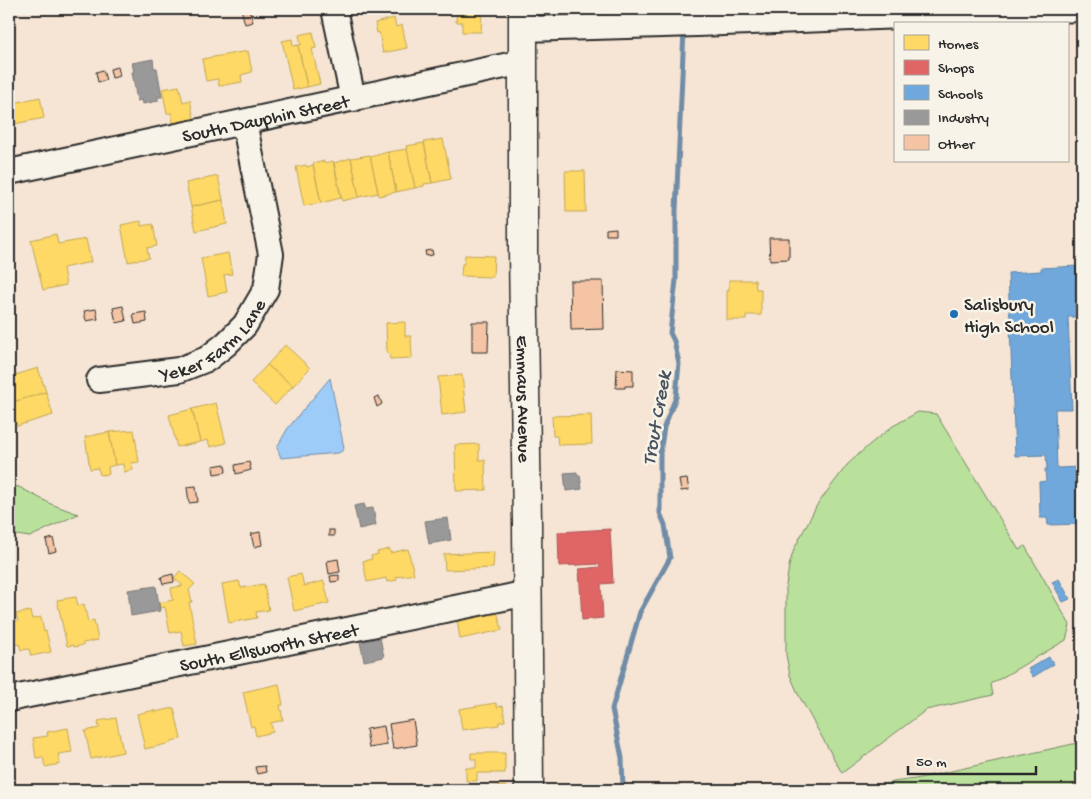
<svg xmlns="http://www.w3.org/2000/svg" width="1091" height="799" viewBox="0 0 1091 799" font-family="'Gochi Hand',sans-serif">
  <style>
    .green { fill: #bae19c; stroke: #728664 }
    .water { fill: #9eccf9; stroke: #708ca7 }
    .homes { fill: #ffd966; stroke: #bfa554 }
    .shops { fill: #e06666; stroke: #aa5454 }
    .schools { fill: #6fa8dc; stroke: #5b82a7 }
    .industry { fill: #999; stroke: #787878 }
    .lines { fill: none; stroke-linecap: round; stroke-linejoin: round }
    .stream { stroke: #708ca7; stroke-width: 5 }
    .building { fill: #f4c4a4; stroke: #2b2b2b }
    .minor-casing { stroke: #2b2b2b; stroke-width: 28 }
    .major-casing { stroke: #2b2b2b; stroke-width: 31 }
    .minor { stroke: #f7f3e8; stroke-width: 24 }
    .major { stroke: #f7f3e8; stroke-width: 28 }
    .poi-dot { fill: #1f6fb2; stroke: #f7f3e8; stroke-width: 2 }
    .labels { text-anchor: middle; stroke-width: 5; stroke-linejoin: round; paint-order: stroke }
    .street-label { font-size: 19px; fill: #2b2b2b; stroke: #f7f3e8 }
    .poi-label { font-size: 19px; fill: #2b2b2b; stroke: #f7f3e8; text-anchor: start }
    .water-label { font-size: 20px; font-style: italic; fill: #48535e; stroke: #f7f3e8 }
  </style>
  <rect width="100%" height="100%" fill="#f6e5d4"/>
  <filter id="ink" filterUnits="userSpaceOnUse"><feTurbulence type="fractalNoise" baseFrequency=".02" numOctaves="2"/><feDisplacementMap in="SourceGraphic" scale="10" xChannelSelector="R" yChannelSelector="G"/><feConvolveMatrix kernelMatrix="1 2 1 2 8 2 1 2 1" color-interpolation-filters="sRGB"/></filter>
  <g filter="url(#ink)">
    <g class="green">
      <polygon points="918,412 936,414 1019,550 1025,546 1070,625 1066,640 991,684 993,695 926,710 842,773 799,696 790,675 786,655 786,586 789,566 794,549 817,505 847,465 869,445 893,426"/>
      <polygon points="9,485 19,487 51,504 78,514 30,537 9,534"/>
      <polygon points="1082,742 1082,790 867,790 893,782 915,779"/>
    </g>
    <polygon class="water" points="330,378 344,448 342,451 338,453 281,458 277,447 288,428"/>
    <g class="homes">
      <polygon points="457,9 482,9 481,32 462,32 462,22 456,22"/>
      <polygon points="394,18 396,27 402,25 407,48 383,53 379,32 377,33 375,23"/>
      <polygon points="313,32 316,48 312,49 320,84 307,87 298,45 301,45 299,35"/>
      <polygon points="292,39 293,46 298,45 307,87 293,90 282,41"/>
      <polygon points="248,51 252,72 241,75 242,82 219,86 218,79 206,81 202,59"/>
      <polygon points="179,86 183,102 190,100 195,123 174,127 171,113 167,113 162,89"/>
      <polygon points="40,97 44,118 9,125 9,104"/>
      <polygon points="443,139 451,179 432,183 424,142"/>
      <polygon points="424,143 432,183 424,184 424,186 415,188 406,146"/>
      <polygon points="407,149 415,188 396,192 388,152"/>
      <polygon points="388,152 396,192 379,196 370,157"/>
      <polygon points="370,155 378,193 359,197 351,158"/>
      <polygon points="351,158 359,197 342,201 334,163"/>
      <polygon points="324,161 325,163 333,161 341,198 321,203 313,164"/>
      <polygon points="306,165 307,167 313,165 321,203 304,206 296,167"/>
      <polygon points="565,171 585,171 586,212 566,212"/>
      <polygon points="218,176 223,200 191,207 186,183"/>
      <polygon points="223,200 227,224 196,231 191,207"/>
      <polygon points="141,221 141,226 153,224 157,246 147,248 149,258 128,262 121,225"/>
      <polygon points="56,234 58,244 86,239 91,262 63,268 66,285 43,290 31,240"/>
      <polygon points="228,253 232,274 224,275 227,292 208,296 201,258"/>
      <polygon points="465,255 494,256 493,277 461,276 462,264 464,264"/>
      <polygon points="9,256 13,278 9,278"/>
      <polygon points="729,280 755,280 756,289 761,289 761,315 746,315 746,320 727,320 727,291 729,290"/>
      <polygon points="405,322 405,336 411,336 412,358 390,359 389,353 387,353 386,323"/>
      <polygon points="285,345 310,368 293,386 267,365"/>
      <polygon points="267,365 293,386 275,405 251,382"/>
      <polygon points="38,368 46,392 10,403 9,399 9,377"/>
      <polygon points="462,375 466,412 442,415 438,377"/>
      <polygon points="46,392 53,415 17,426 10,403"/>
      <polygon points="216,403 226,443 210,447 208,440 200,442 192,409"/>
      <polygon points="192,409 200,442 177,447 169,415"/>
      <polygon points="591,415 592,444 558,445 557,436 553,436 552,416"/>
      <polygon points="134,430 139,462 131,463 133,470 124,472 123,464 115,465 109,432"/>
      <polygon points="109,432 115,465 108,467 109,474 100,475 98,468 90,469 85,437"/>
      <polygon points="479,444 479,460 485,460 486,490 456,491 455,445"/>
      <polygon points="390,549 390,553 408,549 414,574 396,577 397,580 387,582 386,578 367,582 363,561 372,559 371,556 378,554 377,552"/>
      <polygon points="494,552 493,568 445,570 444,554"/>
      <polygon points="180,571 195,584 189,590 192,602 189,602 197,644 184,646 181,631 170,633 165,607 160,608 159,603 173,600 171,588 183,586 174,578"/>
      <polygon points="301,574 304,586 324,581 329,603 294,611 287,577"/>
      <polygon points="239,581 241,588 264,584 269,610 256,612 257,618 229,623 222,584"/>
      <polygon points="76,597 78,606 84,604 88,622 94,620 98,640 83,643 83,645 74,647 73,645 67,646 57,600"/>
      <polygon points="30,611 32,619 41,617 44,632 46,631 51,652 31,656 29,649 21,650 19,644 12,645 9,630 9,623 18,621 16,614"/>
      <polygon points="497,611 502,630 460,639 457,619"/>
      <polygon points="279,684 283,705 280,705 283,720 271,723 273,732 256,736 254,726 251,727 243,692"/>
      <polygon points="496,703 497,707 503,706 505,721 499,722 499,725 462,730 459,709"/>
      <polygon points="174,708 181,739 171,741 171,743 145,749 137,714 155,710 155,712"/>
      <polygon points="116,718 123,752 91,759 85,731 99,728 98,721"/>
      <polygon points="68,728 72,752 58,754 60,764 45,767 43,757 36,758 33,738 48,736 47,732"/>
      <polygon points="11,740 14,758 10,758 13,774 9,775 9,741"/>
      <polygon points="471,753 505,753 505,773 477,773 477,781 466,781 466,768 476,768 476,759 471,759"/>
      <polygon points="505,786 506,790 459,790 459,789"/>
    </g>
    <polygon class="shops" points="610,529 613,583 601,584 603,618 582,620 579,569 600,567 599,564 559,566 558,532"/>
    <g class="schools">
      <polygon points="1078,266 1082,266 1082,322 1080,322 1080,317 1068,317 1072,409 1055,409 1057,468 1082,467 1082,524 1048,525 1047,518 1040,518 1039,482 1046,481 1045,469 1047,469 1046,455 1015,456 1008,273 1041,271 1041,268"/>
      <polygon points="1059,579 1070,599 1063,602 1052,582"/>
      <polygon points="1049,657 1054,664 1033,677 1028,669"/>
    </g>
    <g class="industry">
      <polygon points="153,59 154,68 157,68 162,97 158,97 158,101 143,104 142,100 137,101 132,72 134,72 132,63"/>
      <polygon points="577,472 577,475 580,475 582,489 566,491 564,473"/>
      <polygon points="364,504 366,509 373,508 376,525 359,529 354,506"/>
      <polygon points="448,518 451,540 429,544 425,521"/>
      <polygon points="156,586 160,611 131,616 128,590"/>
      <polygon points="380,638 384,657 364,661 360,642"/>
    </g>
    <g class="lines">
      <g class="stream">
        <polyline points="684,19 684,9"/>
        <polyline points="623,790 622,758 612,709 640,612 670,558 665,525 660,513 660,453 664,427 676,397 679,363 674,341 670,333 676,280 676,211 684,30"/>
      </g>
    </g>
    <g class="building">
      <polygon points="241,9 249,9 253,22 245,24"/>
      <polygon points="118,67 120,76 112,78 110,69"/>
      <polygon points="103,70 106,80 98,82 96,72"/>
      <polygon points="616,228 616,235 606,235 606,229"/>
      <polygon points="769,238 789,238 789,259 770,260"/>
      <polygon points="432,250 433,255 426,256 425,251"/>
      <polygon points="570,281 603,281 604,329 571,330"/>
      <polygon points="123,306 126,321 116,323 113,308"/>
      <polygon points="96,309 98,319 86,321 84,311"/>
      <polygon points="146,312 147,322 135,324 133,314"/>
      <polygon points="472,322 489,322 488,352 472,352"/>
      <polygon points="617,369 633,370 633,386 625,386 625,388 616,388"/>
      <polygon points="379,396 382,404 377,407 374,398"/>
      <polygon points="249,462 251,470 236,474 235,465"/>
      <polygon points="225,464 226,472 214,474 213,466"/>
      <polygon points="687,479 689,490 681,491 679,480"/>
      <polygon points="196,486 198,502 189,503 187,487"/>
      <rect x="329" y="530" width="5" height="6"/>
      <polygon points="260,532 262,545 254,547 251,534"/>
      <polygon points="53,538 56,551 49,553 46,540"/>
      <polygon points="338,559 340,572 329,574 327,561"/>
      <polygon points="173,574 174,582 163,584 161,577"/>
      <polygon points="339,575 339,581 331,582 330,576"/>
      <polygon points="413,720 417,745 393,749 389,724"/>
      <polygon points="384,726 387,745 369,748 366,729"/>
      <polygon points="265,766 266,772 257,774 255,767"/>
    </g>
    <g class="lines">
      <g class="minor-casing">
        <g id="minor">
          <polyline points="334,9 353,99"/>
          <polyline points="523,29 697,24 1080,9"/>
          <path id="s1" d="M 9,172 L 523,62"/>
          <path id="s2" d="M 99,380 L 179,370 L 207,359 L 226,344 L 245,325 L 266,289 L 271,254 L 244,122"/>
          <path id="s3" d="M 9,699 L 528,593"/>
        </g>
      </g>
      <g class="major-casing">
        <g id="major">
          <path id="s4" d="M 523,9 L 523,250 L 527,523 L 529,790"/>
        </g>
      </g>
      <use href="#minor" class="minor"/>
      <use href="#major" class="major"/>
    </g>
  </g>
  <circle class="poi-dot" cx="954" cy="314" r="5"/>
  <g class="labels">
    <g class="street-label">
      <text dy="7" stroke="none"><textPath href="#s1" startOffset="262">South Dauphin Street</textPath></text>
      <text dy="7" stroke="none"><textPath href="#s2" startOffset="126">Yeker Farm Lane</textPath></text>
      <text dy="7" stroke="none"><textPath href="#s4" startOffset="390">Emmaus Avenue</textPath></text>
      <text dy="7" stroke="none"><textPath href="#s3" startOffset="265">South Ellsworth Street</textPath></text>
    </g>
    <g class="poi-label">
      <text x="964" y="310">Salisbury<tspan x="964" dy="22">High School</tspan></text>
    </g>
    <g class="water-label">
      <text transform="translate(655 418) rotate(-80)" y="7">Trout Creek</text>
    </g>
  </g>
  <rect width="1091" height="799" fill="none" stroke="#f7f3e8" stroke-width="30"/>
  <rect x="15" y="15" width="1061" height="769" fill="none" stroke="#2b2b2b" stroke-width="2" filter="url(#ink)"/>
  <rect x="894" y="22" width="175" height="140" fill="#f7f3e8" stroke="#a5a39c"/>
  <rect x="904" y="35" width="25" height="15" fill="#ffd966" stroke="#a5a39c"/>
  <text x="938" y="48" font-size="15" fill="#2b2b2b">Homes</text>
  <rect x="904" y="60" width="25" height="15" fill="#e06666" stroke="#a5a39c"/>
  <text x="938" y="72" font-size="15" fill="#2b2b2b">Shops</text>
  <rect x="904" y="85" width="25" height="15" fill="#6fa8dc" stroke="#a5a39c"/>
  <text x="938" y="98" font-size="15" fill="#2b2b2b">Schools</text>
  <rect x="904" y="110" width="25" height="15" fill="#999999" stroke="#a5a39c"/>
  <text x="938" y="122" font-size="15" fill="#2b2b2b">Industry</text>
  <rect x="904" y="135" width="25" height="15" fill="#f4c4a4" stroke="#a5a39c"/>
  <text x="938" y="148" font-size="15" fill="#2b2b2b">Other</text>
  <path d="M908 766v8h128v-8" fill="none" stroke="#2b2b2b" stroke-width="2.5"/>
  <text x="916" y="766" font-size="15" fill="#2b2b2b" stroke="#f7f3e8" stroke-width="4" paint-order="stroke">50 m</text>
</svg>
